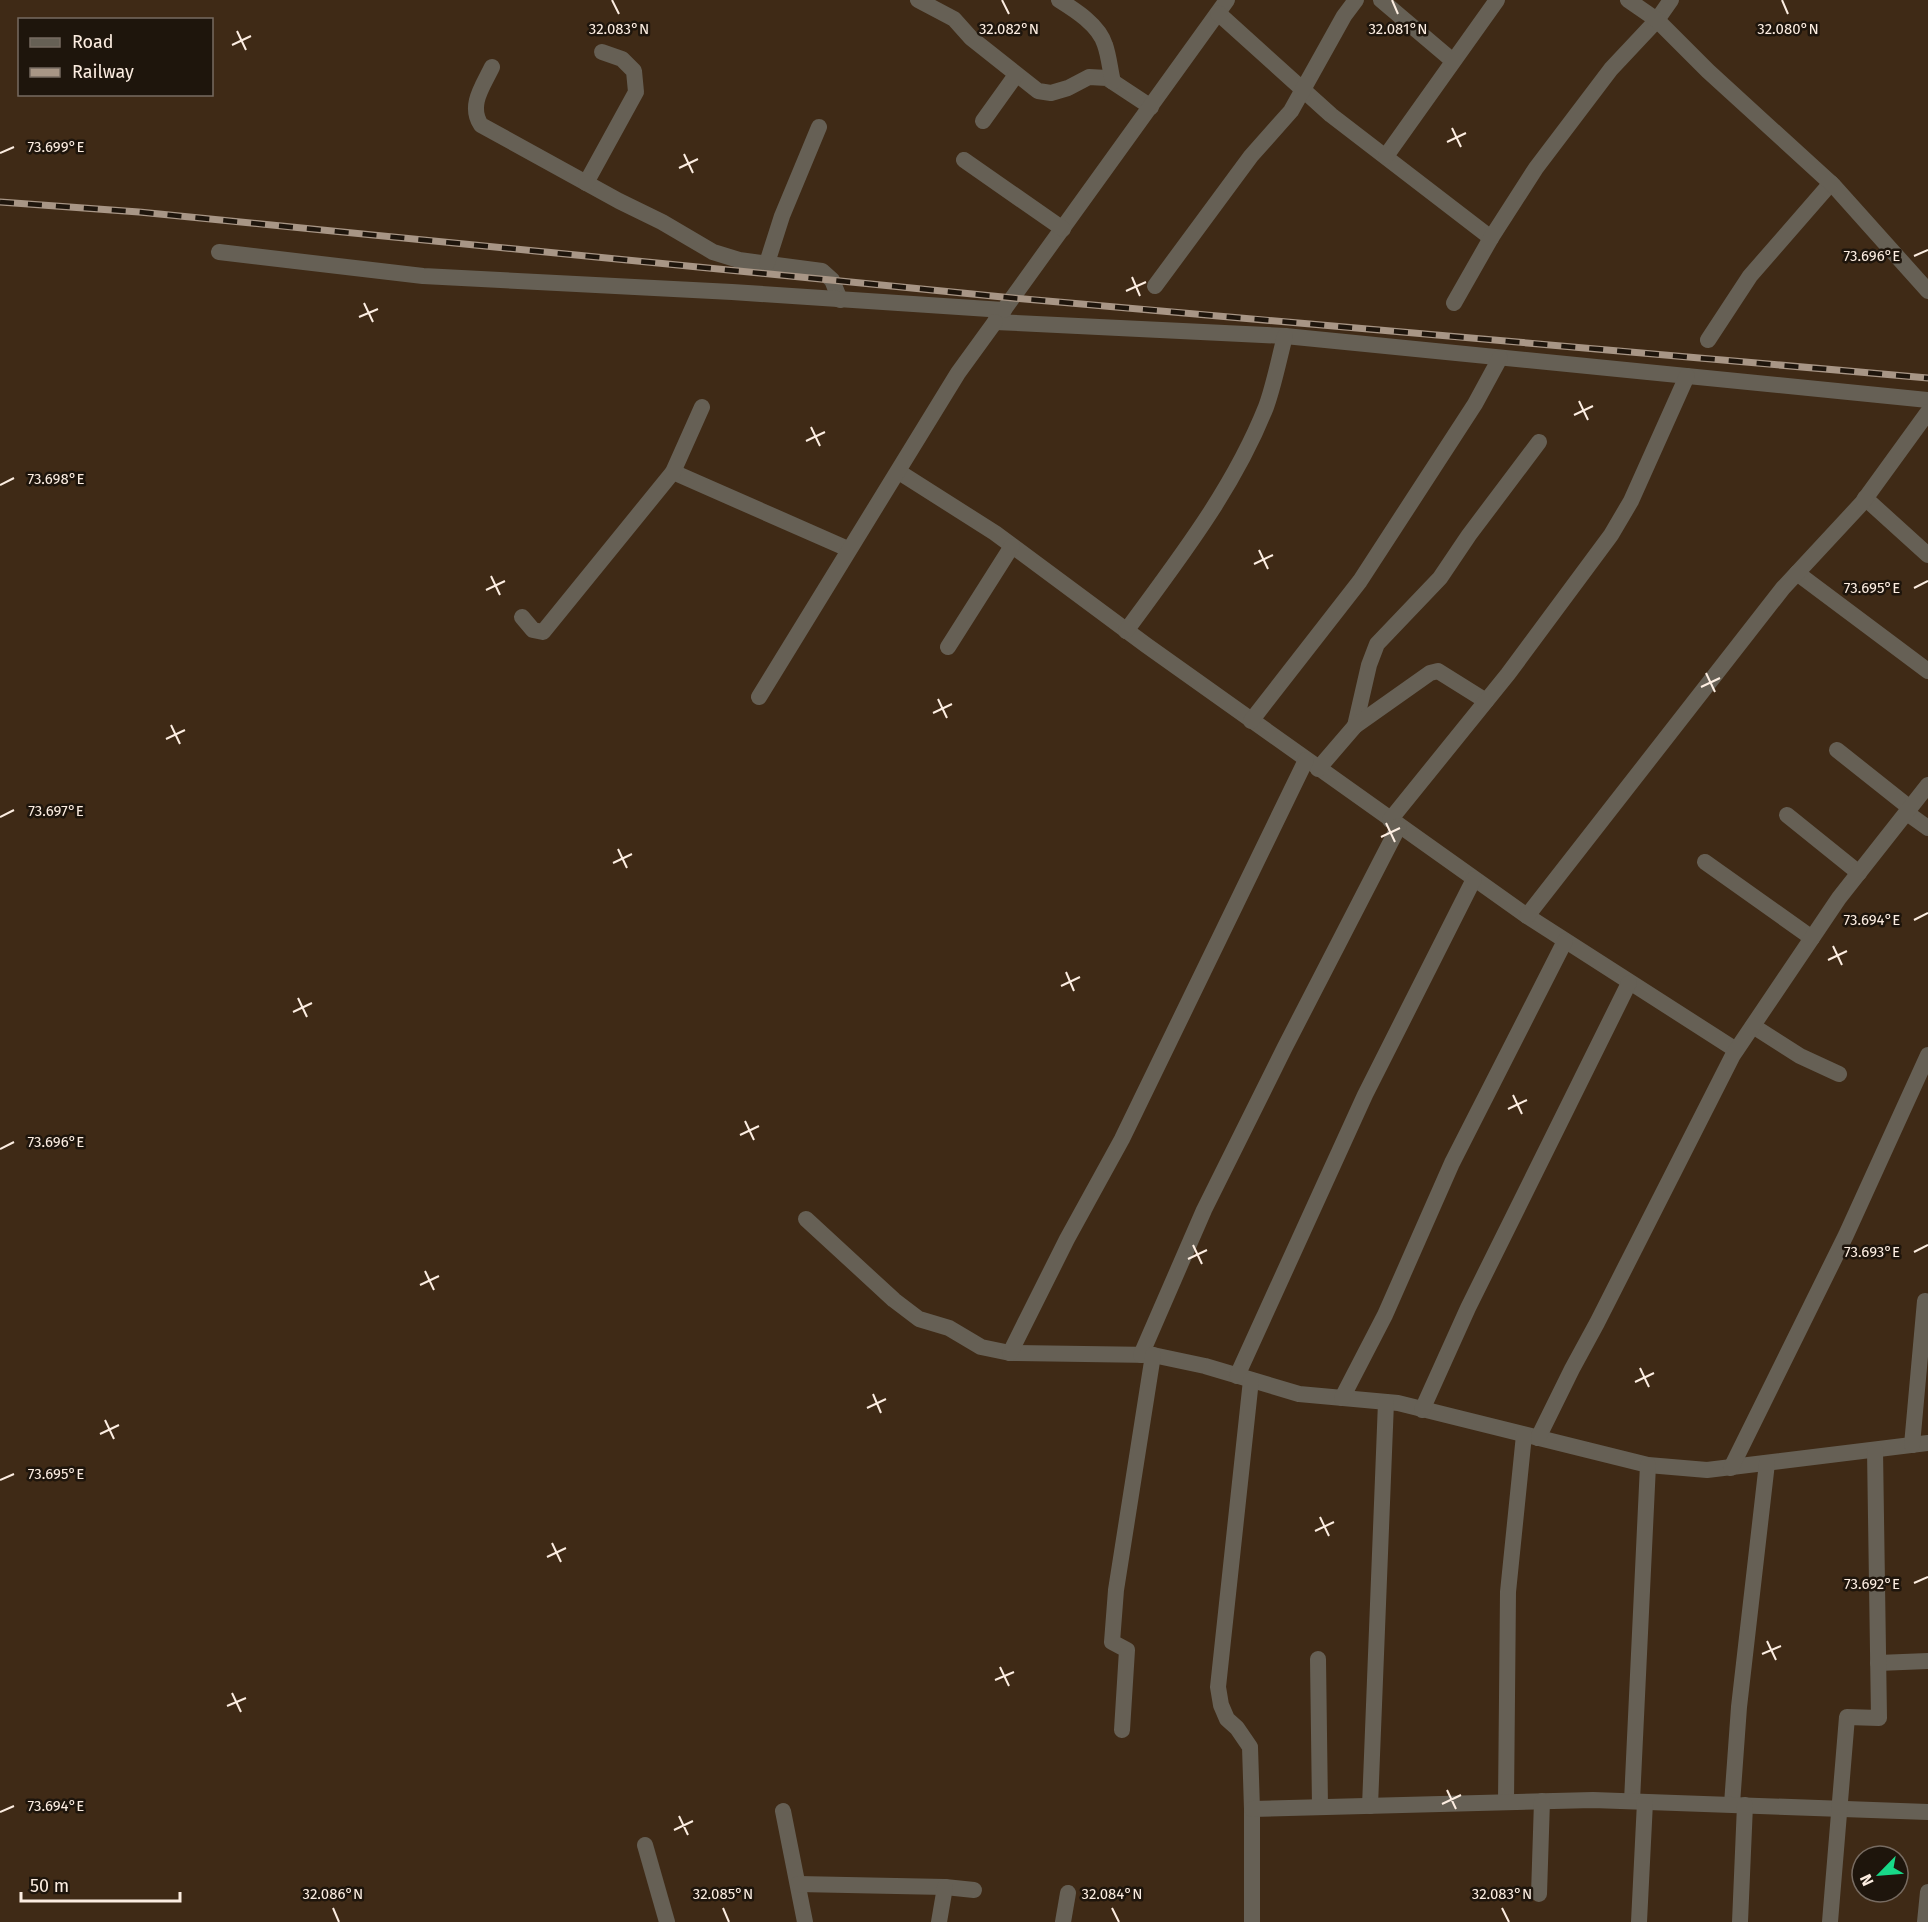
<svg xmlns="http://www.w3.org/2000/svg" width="1928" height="1922" viewBox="0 0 1928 1922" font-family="'Fira Sans',sans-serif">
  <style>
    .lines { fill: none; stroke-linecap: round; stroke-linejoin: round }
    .minor { stroke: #666055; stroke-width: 16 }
    .tertiary { stroke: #666055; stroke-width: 16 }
    .rail-casing { stroke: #a89686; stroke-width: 7 }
    .rail { stroke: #1e150c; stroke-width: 4.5; stroke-dasharray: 14; stroke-linecap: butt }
    .ticks { fill: none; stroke: #fcede1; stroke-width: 2 }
    .ticks-label { font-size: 15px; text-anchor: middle; fill: #fcede1; stroke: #1e150c; stroke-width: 5; stroke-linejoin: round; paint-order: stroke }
  </style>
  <rect width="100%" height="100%" fill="#3f2a16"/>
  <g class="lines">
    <g class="minor">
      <polyline points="918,0 954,19 971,38 1038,91 1051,93 1068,88 1089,77 1107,78 1151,107"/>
      <path d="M 1059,0 C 1075,10 1099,25 1105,45 C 1109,56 1110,70 1113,82"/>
      <polyline points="1227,0 995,322 1285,336 1928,400"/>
      <polyline points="1381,0 1453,61"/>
      <polyline points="1218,13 1331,115 1491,238"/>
      <path d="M 492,67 C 483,86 468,105 481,125 L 619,201 L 662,222 L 713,252 L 739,260 L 822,271 L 832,280 L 840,300"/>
      <polyline points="983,121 1016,75"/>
      <polyline points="1386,156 1497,0"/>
      <polyline points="964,160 1063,229"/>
      <polyline points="586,183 636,92 634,71 622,59 602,52"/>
      <polyline points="219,252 423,276 732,292 1004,310"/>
      <polyline points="767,263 782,216 819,127"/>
      <polyline points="1155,286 1251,156 1291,111 1344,16 1356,0"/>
      <polyline points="1454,303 1491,238 1536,168 1611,69 1657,20 1671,0"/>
      <polyline points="1708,340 1750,276 1831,183"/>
      <polyline points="673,472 848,549"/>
      <polyline points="899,472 995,533 1146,645 1527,916 1736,1050"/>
      <polyline points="1865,498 1928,555"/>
      <polyline points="1797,573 1928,671"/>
      <polyline points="522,617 533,630 543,632 673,472 702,407"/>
      <path d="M 1126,631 C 1178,560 1233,490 1266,407 C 1274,385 1279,359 1285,336"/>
      <polyline points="948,647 1012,546"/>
      <polyline points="759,697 958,373 995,322"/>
      <polyline points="1251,721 1360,581 1475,404 1500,358"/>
      <polyline points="1355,726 1369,665 1377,644 1440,578 1469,535 1539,442"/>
      <polyline points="1837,750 1910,808"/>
      <polyline points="1318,769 1355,726 1430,673 1438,671 1486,701"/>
      <polyline points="1907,813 1928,828"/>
      <polyline points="1787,815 1859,873"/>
      <polyline points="1390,820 1508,674 1611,535 1631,501 1687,376"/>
      <polyline points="1705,862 1812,938"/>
      <polyline points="1527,916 1783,588 1862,503 1928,412"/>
      <polyline points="1753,1026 1800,1056 1839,1074"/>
      <polyline points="806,1219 894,1300 919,1319 949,1328 981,1347 1010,1353 1153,1355 1205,1366 1299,1394 1398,1403 1648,1465 1707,1470 1928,1443"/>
      <polyline points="1010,1353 1067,1239 1122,1139 1306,760"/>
      <polyline points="1141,1355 1204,1210 1285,1047 1399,826"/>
      <polyline points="1237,1376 1365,1095 1474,879"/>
      <polyline points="1251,1380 1218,1687 1221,1705 1227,1719 1237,1728 1250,1747 1252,1809 1252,1922"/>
      <polyline points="1342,1398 1385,1315 1452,1163 1565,941"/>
      <polyline points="1422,1410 1468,1308 1629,983"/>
      <polyline points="1538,1438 1572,1369 1597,1323 1733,1055 1839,898 1928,785"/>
      <polyline points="1912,1445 1925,1301"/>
      <polyline points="1731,1468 1846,1235 1928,1055"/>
      <polyline points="1318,1659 1320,1807"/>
      <polyline points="1878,1663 1928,1661"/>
      <polyline points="1122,1730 1127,1650 1112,1642 1116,1590 1153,1355"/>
      <polyline points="1632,1801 1648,1465"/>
      <polyline points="1506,1802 1508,1592 1524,1435"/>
      <polyline points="1732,1804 1739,1707 1767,1463"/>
      <polyline points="1370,1806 1386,1402"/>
      <polyline points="1252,1809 1593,1800 1928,1812"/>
      <polyline points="783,1811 805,1922"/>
      <polyline points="645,1845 667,1922"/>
      <polyline points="798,1884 945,1887 974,1890"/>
      <polyline points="1539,1894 1542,1801"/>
      <polyline points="939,1922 945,1887"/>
      <polyline points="1063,1922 1068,1893"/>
      <polyline points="1639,1922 1645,1802"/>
      <polyline points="1740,1922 1745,1805"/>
      <polyline points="1830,1922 1847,1717 1879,1718 1875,1450"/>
      <polyline points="1925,1922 1928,1892"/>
    </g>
    <polyline class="tertiary" points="1628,0 1657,20 1708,71 1834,186 1928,291"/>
    <g class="rail-casing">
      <polyline id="rail" points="0,202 139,212 1013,298 1928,378"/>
    </g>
    <use href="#rail" class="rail"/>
  </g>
  <path class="ticks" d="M 612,0 L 619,14M 1002,0 L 1009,14M 1392,0 L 1398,14M 1782,0 L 1788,14M 237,31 L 246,50M 232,45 L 251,36M 1452,128 L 1461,147M 1447,142 L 1466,133M 0,153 L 14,147M 684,154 L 693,173M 679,168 L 698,159M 1914,256 L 1928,250M 1132,277 L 1140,296M 1126,291 L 1146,282M 364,303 L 373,322M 359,317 L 378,309M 1579,401 L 1588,420M 1574,415 L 1593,406M 811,427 L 820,446M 806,441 L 825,432M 0,485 L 14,478M 1259,550 L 1268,569M 1254,564 L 1273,555M 491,576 L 500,595M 1914,588 L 1928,581M 486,590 L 505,581M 1706,673 L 1715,692M 1701,687 L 1720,678M 938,699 L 947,718M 933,713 L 952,704M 171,725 L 180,744M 166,739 L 185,730M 0,817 L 14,810M 1386,823 L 1395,842M 1381,837 L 1400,828M 618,849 L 627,868M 613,863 L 632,854M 1914,920 L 1928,913M 1833,946 L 1842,965M 1828,960 L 1847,951M 1066,972 L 1074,991M 1061,986 L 1080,977M 298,998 L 307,1017M 293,1012 L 312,1003M 1513,1095 L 1522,1114M 1508,1109 L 1527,1100M 745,1121 L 754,1140M 740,1135 L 759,1126M 0,1149 L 14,1142M 1193,1245 L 1202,1264M 1914,1252 L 1928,1245M 1188,1259 L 1207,1250M 425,1271 L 434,1290M 420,1285 L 439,1276M 1640,1368 L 1649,1387M 1635,1382 L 1654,1373M 873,1394 L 881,1413M 867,1408 L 886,1399M 105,1420 L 114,1439M 100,1434 L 119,1425M 0,1480 L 14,1474M 1320,1517 L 1329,1536M 1315,1531 L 1334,1522M 552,1543 L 561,1562M 547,1557 L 566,1548M 1914,1583 L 1928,1577M 1767,1641 L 1776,1660M 1762,1654 L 1781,1646M 1000,1667 L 1009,1686M 995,1680 L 1014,1672M 232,1693 L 241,1712M 227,1706 L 246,1698M 1447,1790 L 1456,1809M 1442,1804 L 1461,1795M 0,1812 L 14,1806M 679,1816 L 688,1835M 674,1830 L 693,1821M 333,1908 L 339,1922M 723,1908 L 729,1922M 1112,1908 L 1119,1922M 1502,1908 L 1509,1922"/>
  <g class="ticks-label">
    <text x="619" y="34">32.083°N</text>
    <text x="1009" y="34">32.082°N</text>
    <text x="1398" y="34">32.081°N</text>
    <text x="1788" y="34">32.080°N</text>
    <text x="56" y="152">73.699°E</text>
    <text x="1872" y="261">73.696°E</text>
    <text x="56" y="484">73.698°E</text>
    <text x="1872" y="593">73.695°E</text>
    <text x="56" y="816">73.697°E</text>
    <text x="1872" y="925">73.694°E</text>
    <text x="56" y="1147">73.696°E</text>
    <text x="1872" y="1257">73.693°E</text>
    <text x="56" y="1479">73.695°E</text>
    <text x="1872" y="1589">73.692°E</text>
    <text x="56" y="1811">73.694°E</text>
    <text x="333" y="1899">32.086°N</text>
    <text x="723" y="1899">32.085°N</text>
    <text x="1112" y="1899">32.084°N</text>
    <text x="1502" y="1899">32.083°N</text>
  </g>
  <rect x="18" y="18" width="195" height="78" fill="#1e150c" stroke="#776b61" stroke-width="1.5"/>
  <rect x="30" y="38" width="30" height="9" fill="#666055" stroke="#776b61" stroke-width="1.5"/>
  <text x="72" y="48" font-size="18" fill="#fcede1">Road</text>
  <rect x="30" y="68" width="30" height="9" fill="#a89686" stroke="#776b61" stroke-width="1.5"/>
  <text x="72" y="78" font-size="18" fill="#fcede1">Railway</text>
  <g transform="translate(1880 1874) rotate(245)"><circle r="28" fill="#1e150c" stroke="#776b61" stroke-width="1.5"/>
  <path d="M0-4.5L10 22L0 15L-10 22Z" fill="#18d989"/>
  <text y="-9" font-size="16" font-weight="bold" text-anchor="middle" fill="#fcede1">N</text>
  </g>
  <path d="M21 1892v9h159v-9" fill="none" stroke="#fcede1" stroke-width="3"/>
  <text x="30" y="1892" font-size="18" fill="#fcede1" stroke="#1e150c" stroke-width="4.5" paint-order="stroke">50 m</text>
</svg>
